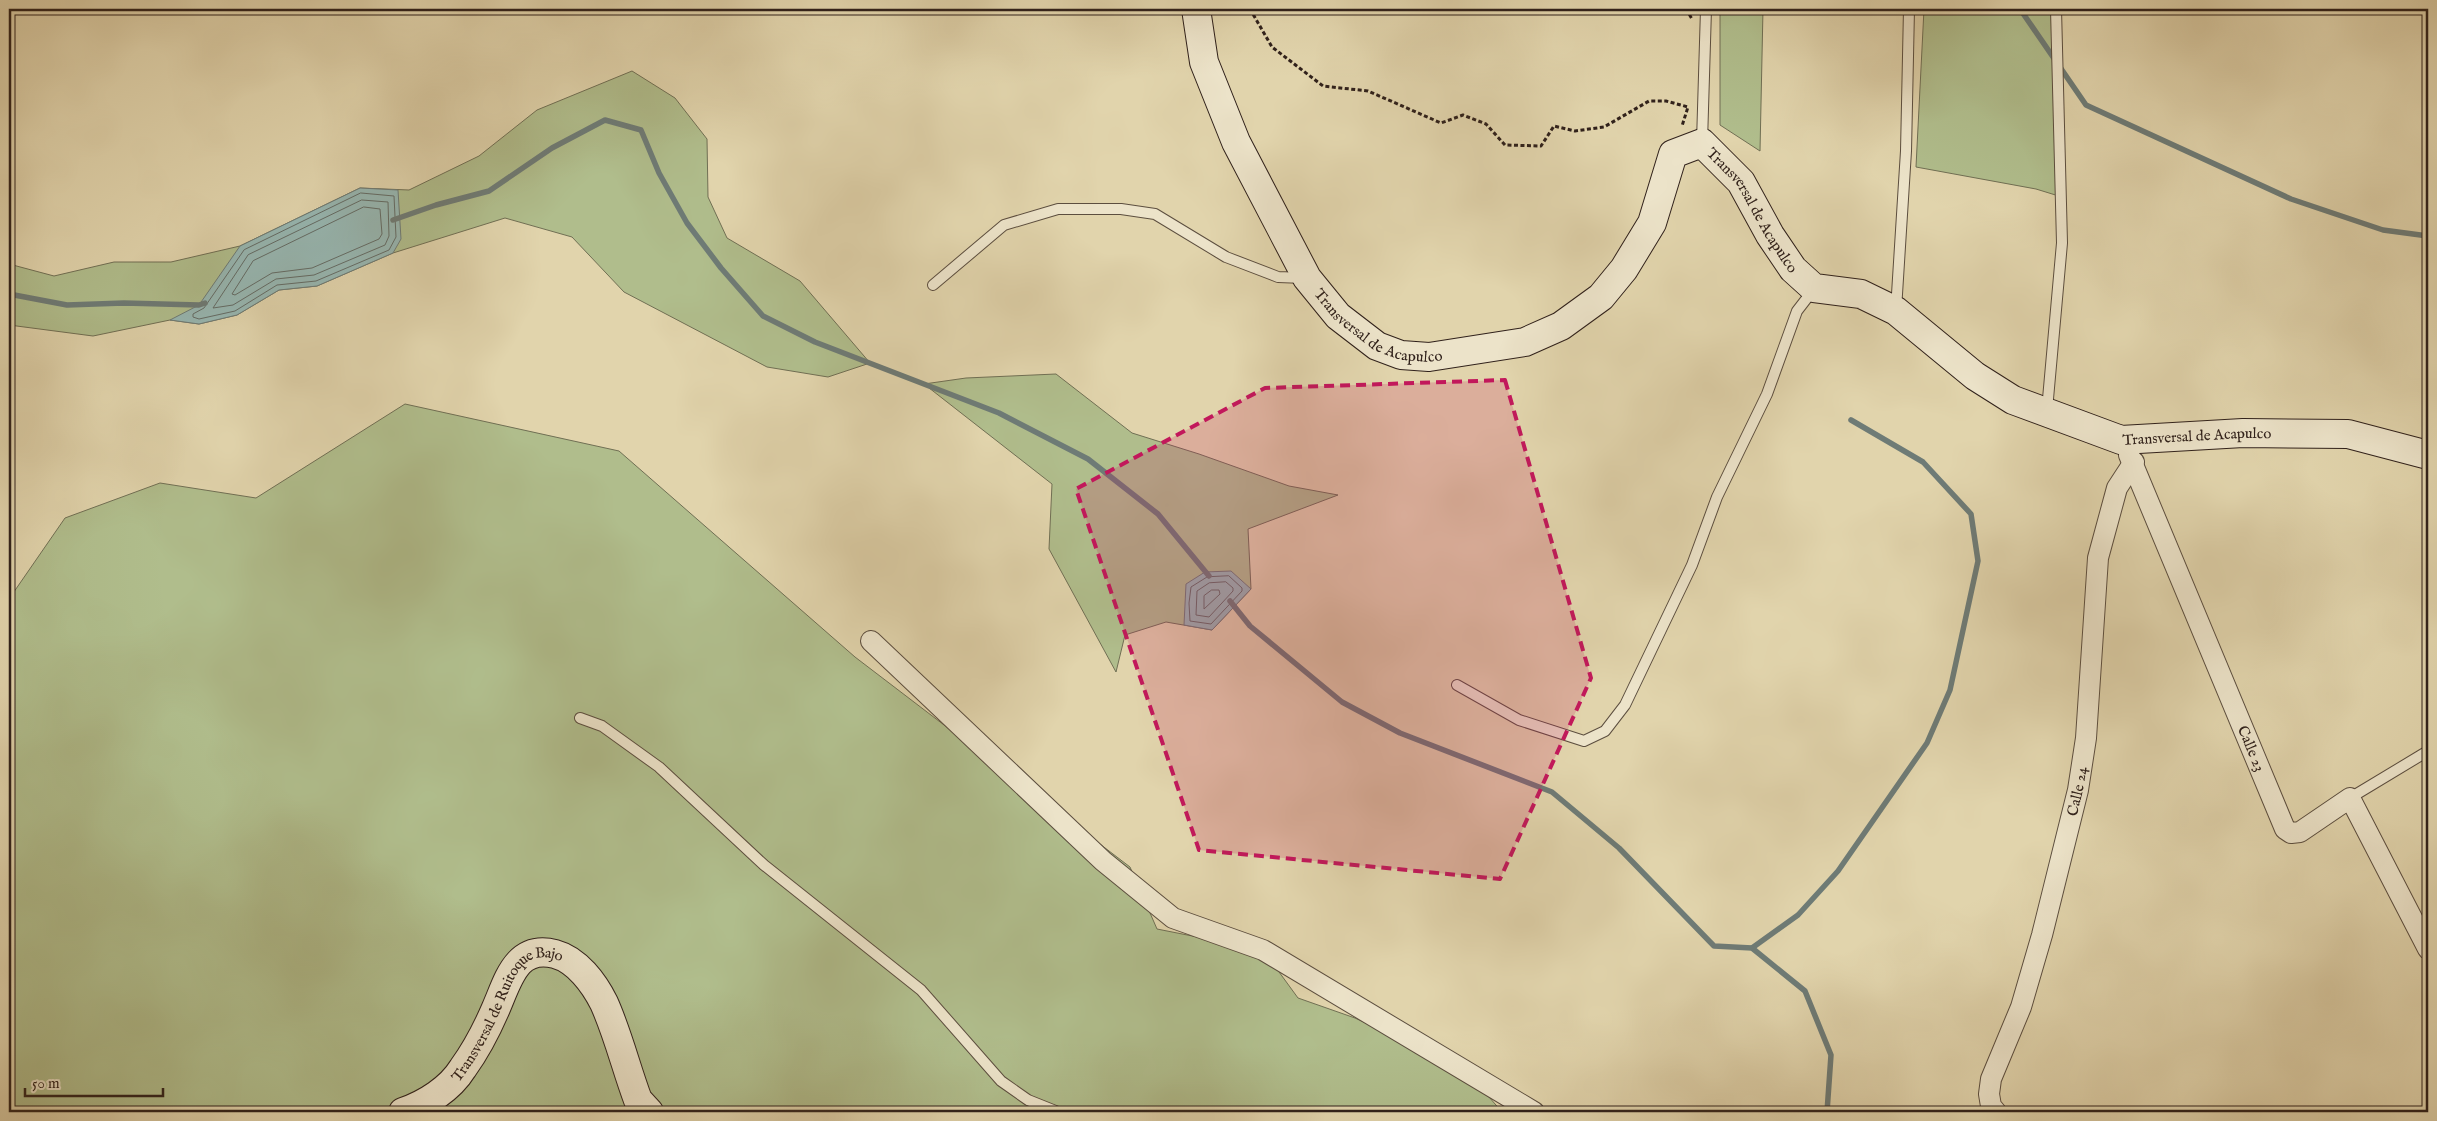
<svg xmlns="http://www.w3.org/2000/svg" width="2437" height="1121" viewBox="0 0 2437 1121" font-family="'IM FELL English',serif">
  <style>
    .green { fill: #b0bd8c; stroke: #706f54 }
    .water { fill: #97b7b2; stroke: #6e7b76 }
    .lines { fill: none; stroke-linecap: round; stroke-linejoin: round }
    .shore { stroke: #646c66; stroke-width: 1 }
    .stream { stroke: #6e7b76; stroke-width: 5.5 }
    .lane-casing { stroke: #5c4e3f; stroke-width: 12 }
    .street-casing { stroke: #5c4e3f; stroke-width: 22 }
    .secondary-casing { stroke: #30211b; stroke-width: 30 }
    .path { stroke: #30211b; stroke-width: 3; stroke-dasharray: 4 2.5; stroke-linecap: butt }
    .lane { stroke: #ece3c9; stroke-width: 10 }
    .street { stroke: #ece3c9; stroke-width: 20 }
    .secondary { stroke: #ece3c9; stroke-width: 28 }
    .marked { fill: #c2185b; fill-opacity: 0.2; stroke: #c2185b; stroke-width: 4; stroke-dasharray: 10 6; stroke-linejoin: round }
    .labels { text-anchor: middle; stroke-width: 4; stroke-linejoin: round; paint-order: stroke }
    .street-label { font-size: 15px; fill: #30211b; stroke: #ece3c9 }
  </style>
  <rect width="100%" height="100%" fill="#e1d4ac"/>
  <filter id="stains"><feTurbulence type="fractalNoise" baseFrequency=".004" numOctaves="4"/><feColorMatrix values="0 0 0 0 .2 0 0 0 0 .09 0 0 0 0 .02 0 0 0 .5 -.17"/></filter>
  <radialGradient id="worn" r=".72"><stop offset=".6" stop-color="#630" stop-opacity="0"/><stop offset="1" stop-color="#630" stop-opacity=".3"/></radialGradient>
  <g class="green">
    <polygon points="1720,9 1763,9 1760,151 1720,125"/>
    <polygon points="1924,9 2056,9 2062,197 2036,189 1916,167"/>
    <polygon points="632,71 675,98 707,139 708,197 727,238 800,281 870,363 828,377 767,367 624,292 572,237 505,218 393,253 317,286 279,290 237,315 199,324 170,320 93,336 9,325 9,264 54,276 114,262 171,262 240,246 360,188 409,190 479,156 537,110"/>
    <polygon points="1056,374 1132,433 1199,454 1289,486 1338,495 1248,529 1251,589 1212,630 1166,622 1125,635 1116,672 1049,549 1052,484 924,384 966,378"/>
    <polygon points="405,404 619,451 855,657 1130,867 1157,929 1263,950 1298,998 1355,1018 1425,1051 1489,1097 1502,1112 9,1112 9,599 65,518 160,483 256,498"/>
  </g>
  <g class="water">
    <polygon points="360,188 398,190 401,239 393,253 317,286 279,290 237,315 199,324 170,320 199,305 240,246"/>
    <polygon points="1231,571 1251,589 1212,630 1184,625 1186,584 1205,572"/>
  </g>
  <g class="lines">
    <g class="shore">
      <polygon points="361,193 394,196 396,237 389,250 316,281 277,285 235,311 199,319 193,317 193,314 204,308 244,250"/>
      <polygon points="362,200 388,202 389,236 385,245 314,275 276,279 233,305 213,308 248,255"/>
      <polygon points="364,207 380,209 382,234 379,239 312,268 272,273 235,295 232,294 253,261"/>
      <polygon points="1229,576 1242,588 1242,591 1211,624 1190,621 1189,603 1191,587 1207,577"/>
      <polygon points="1226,582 1233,588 1233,591 1209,617 1196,615 1197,591 1209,583"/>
      <polygon points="1212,590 1219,590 1220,594 1204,609 1204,596"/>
    </g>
    <g class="stream">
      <polyline points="2020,9 2086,105 2291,199 2383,230 2428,236"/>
      <polyline points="393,220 436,205 489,191 552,148 605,120 641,130 659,173 687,223 721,268 763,316 815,342 999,413 1088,459 1158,514 1209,576"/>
      <polyline points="9,294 67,305 124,303 199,305 205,303"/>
      <polyline points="1230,601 1250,626 1342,702 1400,733 1552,792 1619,848 1714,946 1752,948 1805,991 1831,1055 1827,1112"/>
      <polyline points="1752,948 1798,915 1838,871 1927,743 1950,690 1978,561 1971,514 1923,462 1851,420"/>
    </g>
    <g class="lane-casing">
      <g id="lane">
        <polyline points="1702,142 1706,9"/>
        <polyline points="933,285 1004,225 1058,209 1121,209 1155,214 1226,257 1278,277 1304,278"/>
        <polyline points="1896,310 1906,151 1909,9"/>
        <polyline points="2047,410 2062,243 2056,9"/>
        <polyline points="1457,685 1519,720 1584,741 1605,731 1625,705 1692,565 1717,497 1767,394 1797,311 1814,289"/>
        <polyline points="580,718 602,726 659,767 764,865 921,990 1001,1081 1028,1100 1058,1112"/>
        <polyline points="2350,798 2428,751"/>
      </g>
    </g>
    <g class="street-casing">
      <g id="street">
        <path id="s1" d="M 2129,455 L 2285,829 L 2291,833 L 2300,832 L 2350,798 L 2428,949"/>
        <polyline points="871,641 1103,861 1173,918 1263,950 1534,1112"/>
        <path id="s2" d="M 1996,1112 L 1991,1106 L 1989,1094 L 1991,1079 L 2021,1007 L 2042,935 L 2078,790 L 2086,738 L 2098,558 L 2117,488 L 2134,462"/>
      </g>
    </g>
    <g class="secondary-casing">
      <g id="secondary">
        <path id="s3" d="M 1196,9 L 1204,62 L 1236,142 L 1307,278 L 1338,316 L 1377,346 L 1401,355 L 1429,357 L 1525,342 L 1561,326 L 1601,297 L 1624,269 L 1652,223 L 1673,154 L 1702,143 L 1741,182 L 1770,235 L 1793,269 L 1814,288 L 1861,294 L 1896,311 L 1975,376 L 2013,400 L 2121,440 L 2243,433 L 2348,434 L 2428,455"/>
        <path id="s4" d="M 403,1112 C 426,1104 450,1089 463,1068 C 476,1050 487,1029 496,1008 C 508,981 516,944 555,954 C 577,960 594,983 604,1003 C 618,1034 626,1068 638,1100 L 649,1112"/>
      </g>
    </g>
    <g class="path">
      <polyline points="1250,9 1272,47 1323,86 1368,91 1441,123 1463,115 1486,124 1505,145 1541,146 1554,126 1575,131 1604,127 1649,101 1666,101 1688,107 1682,126"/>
      <polyline points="1686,9 1692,19"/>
    </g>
    <use href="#lane" class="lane"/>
    <use href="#street" class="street"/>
    <use href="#secondary" class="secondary"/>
  </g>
  <path class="marked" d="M 1505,380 L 1591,678 L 1500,879 L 1199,850 L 1076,489 L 1265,388 Z"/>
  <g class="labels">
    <g class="street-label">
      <text dy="5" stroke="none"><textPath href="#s3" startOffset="909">Transversal de Acapulco</textPath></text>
      <text dy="5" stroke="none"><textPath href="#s3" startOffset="384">Transversal de Acapulco</textPath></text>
      <text dy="5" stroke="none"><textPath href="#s3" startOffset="1434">Transversal de Acapulco</textPath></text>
      <text dy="5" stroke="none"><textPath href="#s1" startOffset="318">Calle 23</textPath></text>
      <text dy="5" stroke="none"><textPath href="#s2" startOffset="336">Calle 24</textPath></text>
      <text dy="5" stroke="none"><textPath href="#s4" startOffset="152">Transversal de Ruitoque Bajo</textPath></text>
    </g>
  </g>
  <rect width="2437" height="1121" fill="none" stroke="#e1d4ac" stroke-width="30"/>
  <rect x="10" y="10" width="2417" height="1101" fill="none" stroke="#30211b" stroke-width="2.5"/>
  <rect x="15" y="15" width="2407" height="1091" fill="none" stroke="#30211b"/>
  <path d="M25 1088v8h138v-8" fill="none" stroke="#30211b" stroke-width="2.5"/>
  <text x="32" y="1088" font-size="15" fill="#30211b" stroke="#ece3c9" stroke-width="4" paint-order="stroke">50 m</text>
  <rect width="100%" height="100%" filter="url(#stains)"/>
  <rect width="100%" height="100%" fill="url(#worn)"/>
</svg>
